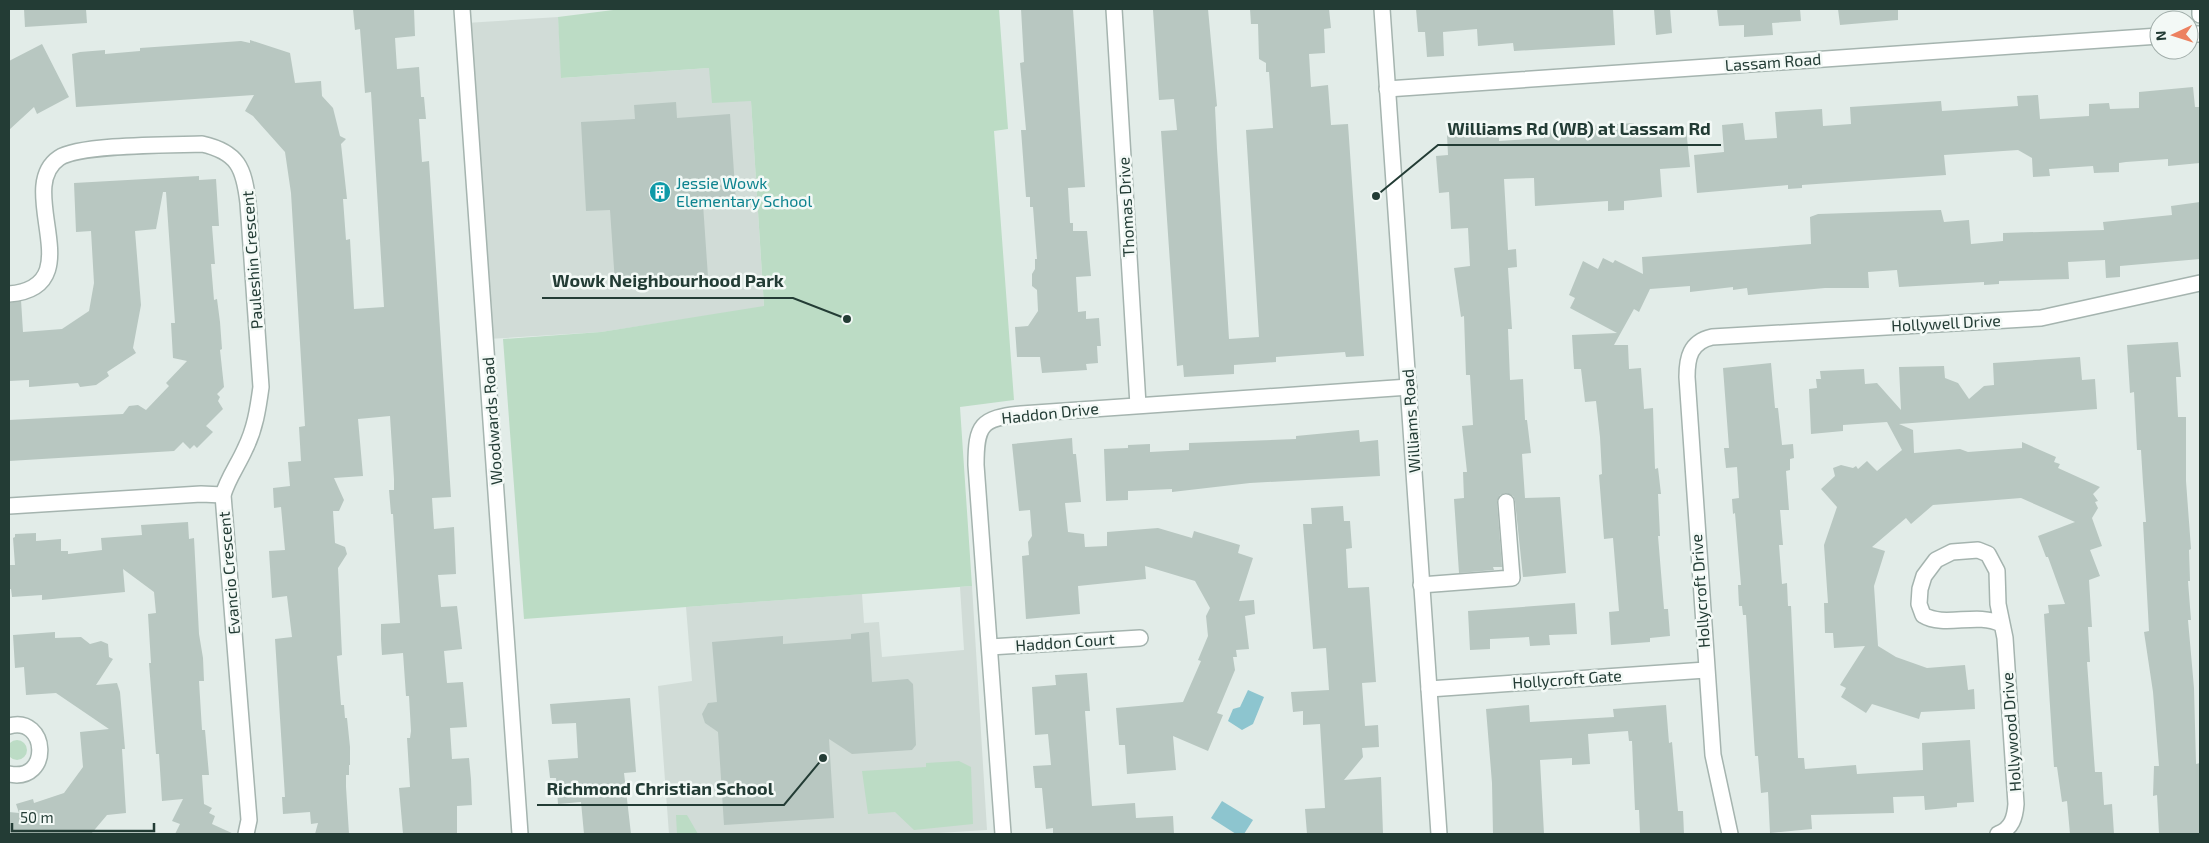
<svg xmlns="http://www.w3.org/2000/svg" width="2209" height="843" viewBox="0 0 2209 843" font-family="'Exo 2',sans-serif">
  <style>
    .built { fill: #d1dcd7 }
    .green { fill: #bcdcc5 }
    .water { fill: #8dc5cf }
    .building { fill: #b8c7c1 }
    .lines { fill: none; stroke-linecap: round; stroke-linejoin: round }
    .minor-casing { stroke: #a5b4af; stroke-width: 18 }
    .minor { stroke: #fff; stroke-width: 15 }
    .labels { text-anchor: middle; stroke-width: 5; stroke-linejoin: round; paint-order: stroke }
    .street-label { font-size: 16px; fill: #233c35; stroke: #f3f9f6 }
    .culture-label { font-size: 16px; fill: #0d838f; stroke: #f3f9f6; text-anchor: start }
    .leader { fill: none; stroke: #233c35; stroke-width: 2 }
    .callout-dot { fill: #233c35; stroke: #f3f9f6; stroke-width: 2 }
    .callout-label { font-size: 18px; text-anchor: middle; font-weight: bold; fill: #233c35; stroke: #f3f9f6; stroke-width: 5; stroke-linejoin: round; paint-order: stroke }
  </style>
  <rect width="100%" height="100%" fill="#e2ece8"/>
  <g class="built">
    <polygon points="558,17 562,78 709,68 751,101 764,307 601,332 488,339 466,23"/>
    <polygon points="972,586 987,830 922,834 669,834 658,686 692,681 686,607 862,594 864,623 879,622 882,657 964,650 960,587"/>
  </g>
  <g class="green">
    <polygon points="621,9 999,9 1008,129 994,131 1014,400 960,407 972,586 524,619 503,339 601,332 764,306 751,101 712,103 709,68 561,78 558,17"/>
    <circle cx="17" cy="750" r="10"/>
    <polygon points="959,761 971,767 973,824 914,830 895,812 868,814 862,771 926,767 926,763"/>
    <polygon points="676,815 687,815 698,834 677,834"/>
  </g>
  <g class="water">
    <polygon points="1248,690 1264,697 1253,724 1242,730 1228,721 1233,709 1240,707"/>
    <polygon points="1222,801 1253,820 1244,834 1236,834 1211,818"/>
  </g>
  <g class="building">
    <polygon points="24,9 86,9 87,23 25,27"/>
    <polygon points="353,9 414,9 415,36 395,38 397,69 419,67 421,97 424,97 426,119 419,119 422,162 429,161 451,497 432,498 434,529 454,527 456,574 438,575 441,607 457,606 460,631 462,649 444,651 447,683 463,682 467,727 450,728 452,759 469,758 471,779 472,805 457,806 457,834 403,834 399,788 410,787 407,738 410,738 411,731 409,696 406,696 403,653 382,655 381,639 381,624 400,623 393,514 391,514 389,490 394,490 394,479 390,416 358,419 363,476 334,478 344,500 339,511 333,511 335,543 345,547 347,554 338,568 342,655 337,656 341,705 344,705 345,718 347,718 350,747 350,765 349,765 349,775 346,775 346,787 349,834 315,834 318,823 311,824 310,812 283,814 282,797 285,797 275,639 292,637 287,596 272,598 269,551 285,550 281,507 274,508 273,488 290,486 288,462 301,461 299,427 305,426 291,193 285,152 253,116 245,111 254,95 76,107 72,54 80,52 105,50 105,54 140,51 140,48 241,41 250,43 250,40 290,53 295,83 321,81 322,96 333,108 340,136 346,139 341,144 347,199 343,199 346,240 350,239 354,309 384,307 371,92 365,93 360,29 355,30"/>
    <polygon points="1021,9 1073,9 1085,187 1068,188 1070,223 1073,223 1073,231 1087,231 1091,276 1076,277 1078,312 1086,311 1086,319 1099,318 1101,346 1097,346 1098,363 1086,364 1087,370 1042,373 1040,357 1017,357 1015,327 1028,326 1038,311 1037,290 1032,286 1032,274 1035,269 1035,259 1037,259 1033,207 1030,207 1030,197 1026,197 1021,130 1026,130 1020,63 1024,62"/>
    <polygon points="1208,9 1217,106 1215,107 1217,149 1229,339 1259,337 1246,130 1273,128 1269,72 1266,72 1266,63 1259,59 1258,24 1251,24 1250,9 1329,9 1331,28 1324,29 1325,53 1309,54 1311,87 1328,85 1331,125 1348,124 1364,356 1346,357 1345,352 1276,357 1276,362 1234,365 1234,374 1184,377 1183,365 1177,366 1161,131 1177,130 1174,99 1159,100 1153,10"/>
    <polygon points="1416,9 1613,9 1615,45 1514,51 1513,43 1478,46 1477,29 1443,32 1444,56 1427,57 1425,32 1418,32"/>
    <polygon points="1654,9 1670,9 1672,33 1656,35"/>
    <polygon points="1717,9 1800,9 1801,21 1772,23 1773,35 1744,37 1744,25 1719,26"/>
    <polygon points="1838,9 1898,9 1898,20 1840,25"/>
    <polygon points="42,44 69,97 37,114 34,107 9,130 9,61"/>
    <polygon points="2193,87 2195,107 2200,107 2200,163 2168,166 2168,159 2126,162 2119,163 2119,172 2094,173 2093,166 2049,169 2050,176 2033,177 2032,158 2018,150 1944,155 1946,175 1802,185 1802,188 1788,189 1788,185 1697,193 1694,155 1724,152 1722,125 1743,123 1745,140 1777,138 1775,112 1822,109 1823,126 1851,124 1850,107 1941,101 1942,111 2018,106 2017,96 2038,95 2040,119 2089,116 2089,104 2109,103 2110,109 2139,108 2139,92"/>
    <polygon points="676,102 677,118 730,114 736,202 703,204 708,277 615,283 610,210 586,211 581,122 635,119 634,105"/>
    <polygon points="1634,123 1635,137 1671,134 1671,129 1686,128 1690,167 1660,169 1662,197 1624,201 1624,210 1608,211 1608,201 1535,206 1534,178 1504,179 1508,250 1516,249 1517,267 1508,268 1512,329 1508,329 1510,380 1523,379 1525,420 1527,420 1531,453 1522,454 1525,498 1560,497 1566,573 1523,577 1515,501 1513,496 1506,493 1500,495 1497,502 1502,567 1493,567 1494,570 1459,573 1454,499 1464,498 1463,472 1467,472 1462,426 1473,425 1470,375 1466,375 1464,316 1461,317 1454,268 1470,266 1468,228 1451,229 1449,192 1439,193 1436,156 1448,155 1447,135 1499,133 1499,141 1544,138 1544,129"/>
    <polygon points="199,176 199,180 216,179 219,226 212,226 215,264 211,264 214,300 217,299 220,322 222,349 220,350 224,387 217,394 220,397 218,401 223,409 206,426 213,432 197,448 194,445 190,449 183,442 174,451 9,461 9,420 123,414 129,406 138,405 146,410 169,386 166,383 187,361 173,358 171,323 175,323 166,192 163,192 156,229 135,231 141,305 133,348 136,353 107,372 109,376 96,385 80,387 78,383 29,387 29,380 9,381 9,303 21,300 23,332 62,329 89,311 94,283 91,231 76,232 74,183"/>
    <polygon points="2200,202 2200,259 2120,266 2120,277 2106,278 2105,260 2068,262 2069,279 1999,281 1999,284 1984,285 1984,282 1899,287 1897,270 1868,272 1869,288 1825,288 1748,295 1747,288 1733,290 1733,287 1690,292 1690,286 1650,289 1639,312 1634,309 1614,345 1628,345 1629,369 1641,368 1644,409 1653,408 1655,469 1658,468 1661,494 1658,494 1660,536 1658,536 1664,609 1668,609 1670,636 1650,638 1650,642 1611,645 1609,612 1619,611 1613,538 1604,539 1599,475 1602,474 1600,437 1596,401 1585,402 1581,369 1574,369 1572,335 1617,333 1570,308 1575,298 1569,295 1583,261 1598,269 1603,258 1613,263 1615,260 1643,274 1642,257 1811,244 1810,217 1818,214 1941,210 1944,222 1969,220 1971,244 2003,241 2003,233 2104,230 2103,222 2172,215 2171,206"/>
    <polygon points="2178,342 2181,377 2176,377 2178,417 2186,417 2186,481 2191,549 2189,550 2190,581 2188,581 2191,620 2188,620 2194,688 2196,764 2200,763 2200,834 2159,834 2157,795 2153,796 2154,766 2159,766 2153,692 2144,632 2149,631 2143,522 2146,522 2143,483 2141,450 2137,450 2134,392 2130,393 2127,345"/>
    <polygon points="2080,357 2082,380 2095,379 2097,409 1899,424 1913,430 1914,453 1960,449 1968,452 2022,448 2022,442 2056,457 2054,462 2060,464 2058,468 2100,487 2093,494 2098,501 2095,502 2098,508 2092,518 2102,546 2090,550 2100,576 2089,580 2092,627 2088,627 2090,662 2087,662 2095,772 2102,772 2104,805 2112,804 2114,834 2070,834 2067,801 2062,802 2057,767 2054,767 2044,614 2049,613 2048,605 2065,604 2048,557 2046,557 2038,536 2075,522 2021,498 1933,505 1911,524 1906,518 1872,547 1885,551 1874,586 1878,646 1896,657 1927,668 1965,665 1968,690 1974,689 1975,709 1921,712 1919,719 1872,704 1866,713 1841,697 1846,688 1840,685 1865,646 1834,648 1833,633 1825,633 1824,603 1828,603 1824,545 1837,507 1821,489 1835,476 1833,468 1841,465 1853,468 1856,466 1858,469 1867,461 1877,471 1902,450 1887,422 1843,425 1843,431 1811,434 1809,389 1817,388 1816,379 1821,379 1820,371 1864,369 1865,384 1877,383 1901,410 1899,367 1944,366 1945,378 1958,383 1969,399 1984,386 1994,385 1993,363"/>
    <polygon points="1771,363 1775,408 1778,408 1782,445 1793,444 1794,458 1790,459 1790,470 1786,471 1789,510 1780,510 1783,545 1779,545 1782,584 1787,583 1788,606 1791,606 1798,758 1804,758 1805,769 1856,765 1857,774 1923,770 1922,743 1970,740 1974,802 1957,803 1957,807 1925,810 1924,796 1893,797 1894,813 1811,815 1812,829 1770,833 1768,792 1761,793 1758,756 1755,756 1746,615 1743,615 1742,606 1739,606 1738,585 1741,585 1735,513 1733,514 1732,499 1739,498 1737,467 1726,468 1724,448 1729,448 1723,368"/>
    <polygon points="1359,430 1360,442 1378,440 1380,476 1250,483 1172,492 1172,489 1128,491 1128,500 1106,501 1104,449 1128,448 1128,445 1150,444 1150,452 1189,450 1189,443 1296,439 1296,436"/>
    <polygon points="1072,438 1073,454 1076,454 1081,502 1065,503 1068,532 1084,534 1085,547 1107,546 1107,532 1158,528 1192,538 1194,531 1240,545 1238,553 1253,558 1239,601 1254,600 1255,614 1245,616 1249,649 1236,650 1237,657 1233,657 1235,670 1217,713 1223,715 1208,751 1173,736 1176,770 1127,774 1125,745 1119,745 1116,708 1183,702 1201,661 1198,660 1208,636 1206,616 1210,608 1195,581 1145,566 1146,579 1078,586 1080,614 1026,619 1022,556 1029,555 1028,542 1032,536 1030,510 1019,511 1012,444"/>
    <polygon points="1343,506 1344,521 1350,521 1352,548 1346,549 1348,588 1369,587 1376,682 1362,683 1365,726 1378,725 1379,747 1362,748 1363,757 1344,780 1381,777 1383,834 1307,834 1305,809 1325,808 1320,724 1303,725 1303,711 1293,712 1291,692 1329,690 1326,648 1313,649 1303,524 1312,524 1311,508"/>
    <polygon points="188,522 189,539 194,538 199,634 203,658 204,681 199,681 202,730 205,730 209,775 202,775 204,804 212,808 209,813 215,816 212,824 234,834 175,834 180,824 172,821 183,799 162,801 159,754 156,754 149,663 151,663 148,614 156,613 154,592 123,569 125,592 42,600 42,595 12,597 11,589 9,589 9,565 15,565 13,538 15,537 15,534 36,533 36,541 61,539 61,551 68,551 68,554 102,550 101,538 142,535 141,525"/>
    <polygon points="1575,603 1577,634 1549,635 1550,645 1530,646 1529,637 1490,639 1490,649 1470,650 1468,611"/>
    <polygon points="55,632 55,638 81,637 90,644 101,641 108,644 109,657 113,659 96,685 117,683 120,692 125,749 122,749 126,813 107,815 91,834 9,834 9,812 19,813 16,804 33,799 34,803 64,793 83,767 80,732 109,729 56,693 26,695 24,667 15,668 13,635"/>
    <polygon points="869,632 872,682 908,679 913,684 916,745 912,750 852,754 829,739 834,818 724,825 718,732 705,723 702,714 708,703 717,702 712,642 783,636 783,644 851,639 851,634"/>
    <polygon points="1087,673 1090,711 1085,711 1092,806 1135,803 1136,818 1173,816 1174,834 1053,834 1053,828 1046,829 1042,788 1035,788 1033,766 1051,765 1048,734 1035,735 1032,687 1056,685 1055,675"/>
    <polygon points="630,698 636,772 624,773 631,834 584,834 581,802 558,804 556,778 550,778 548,760 578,758 576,723 552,724 550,704"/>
    <polygon points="1529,705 1530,722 1614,717 1613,709 1666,705 1669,743 1672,742 1678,811 1683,811 1684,834 1640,834 1639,810 1635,810 1632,741 1629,741 1628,731 1588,734 1590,764 1572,765 1572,758 1540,760 1544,834 1493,834 1492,783 1486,709"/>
  </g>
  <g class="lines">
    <g class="minor-casing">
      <g id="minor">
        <polyline points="462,9 520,834"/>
        <polyline points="1114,9 1138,405"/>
        <polyline points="1382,9 1439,834"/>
        <polyline points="2200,9 2200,15"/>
        <polyline points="2189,34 2200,34"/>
        <polyline points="1387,89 2159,36"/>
        <path d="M 9,294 C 93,287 13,189 59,158 C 79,144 173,145 202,144 C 238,152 244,168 248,203 L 261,387 C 258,409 255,429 245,449 C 238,465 228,478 223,495 L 249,820 L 246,834"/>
        <polyline points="9,506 201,494 223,495"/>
        <polyline points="1421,585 1512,578 1506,502"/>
        <polyline points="990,647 1140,638"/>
        <polyline points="1429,689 1706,670"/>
        <path d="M 9,726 C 48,715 52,783 9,774"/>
        <path d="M 1003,834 L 976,465 C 976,425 981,418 1021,414 L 1409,387"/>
        <path d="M 1730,834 L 1713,755 L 1687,377 C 1687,358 1690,342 1712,337 L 2041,318 L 2200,283"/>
        <path d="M 1998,834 C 2012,829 2015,817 2016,804 L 2005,638 L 1998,604 L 1997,571 L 1988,554 L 1978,550 L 1952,552 L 1936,560 L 1924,576 L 1920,589 L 1919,604 L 1923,615 C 1944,628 1977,612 2001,624"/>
      </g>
    </g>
    <use href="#minor" class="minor"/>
  </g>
  <defs>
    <g id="building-disc" transform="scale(1.125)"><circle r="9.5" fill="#0f9aa8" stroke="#f3f9f6"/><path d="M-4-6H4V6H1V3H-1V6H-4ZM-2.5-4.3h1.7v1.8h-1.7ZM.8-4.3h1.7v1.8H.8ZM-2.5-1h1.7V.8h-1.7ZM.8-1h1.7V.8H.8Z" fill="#fff"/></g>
  </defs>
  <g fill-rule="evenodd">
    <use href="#building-disc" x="660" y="192"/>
  </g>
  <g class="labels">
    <g class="street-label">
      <text transform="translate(1773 62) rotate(-4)" y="6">Lassam Road</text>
      <text transform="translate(1126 207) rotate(-93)" y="6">Thomas Drive</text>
      <text transform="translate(252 260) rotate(-94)" y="6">Pauleshin Crescent</text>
      <text transform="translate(1946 323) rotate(-3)" y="6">Hollywell Drive</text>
      <text transform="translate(1050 413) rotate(-6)" y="6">Haddon Drive</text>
      <text transform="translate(492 421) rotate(-94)" y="6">Woodwards Road</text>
      <text transform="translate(1411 421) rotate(-94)" y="6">Williams Road</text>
      <text transform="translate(229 573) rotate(-95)" y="6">Evancio Crescent</text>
      <text transform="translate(1700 591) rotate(-94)" y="6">Hollycroft Drive</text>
      <text transform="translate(1065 642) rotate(-4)" y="6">Haddon Court</text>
      <text transform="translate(1567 679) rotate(-4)" y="6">Hollycroft Gate</text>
      <text transform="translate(2011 732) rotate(-94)" y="6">Hollywood Drive</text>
    </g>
    <g class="culture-label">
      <text x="676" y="189">Jessie Wowk<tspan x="676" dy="18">Elementary School</tspan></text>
    </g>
  </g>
  <path class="leader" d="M1376 196L1438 145H1721M847 319L793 298H542M823 758L784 805H537"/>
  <g class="callout-dot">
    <circle cx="1376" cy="196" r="5"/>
    <circle cx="847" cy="319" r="5"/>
    <circle cx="823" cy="758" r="5"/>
  </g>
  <g class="callout-label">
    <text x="1579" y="135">Williams Rd (WB) at Lassam Rd</text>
    <text x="668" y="287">Wowk Neighbourhood Park</text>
    <text x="660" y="795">Richmond Christian School</text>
  </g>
  <rect width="2209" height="843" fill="none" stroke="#233c35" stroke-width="20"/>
  <g transform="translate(2174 35) rotate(266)"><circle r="24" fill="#f3f9f6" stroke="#a0ada9"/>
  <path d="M0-4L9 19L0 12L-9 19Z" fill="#ec8160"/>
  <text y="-8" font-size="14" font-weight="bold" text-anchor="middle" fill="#233c35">N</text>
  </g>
  <path d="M12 823v8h142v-8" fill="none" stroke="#233c35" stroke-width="2.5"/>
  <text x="20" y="823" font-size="15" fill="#233c35" stroke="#f3f9f6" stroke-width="4" paint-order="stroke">50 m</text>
</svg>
